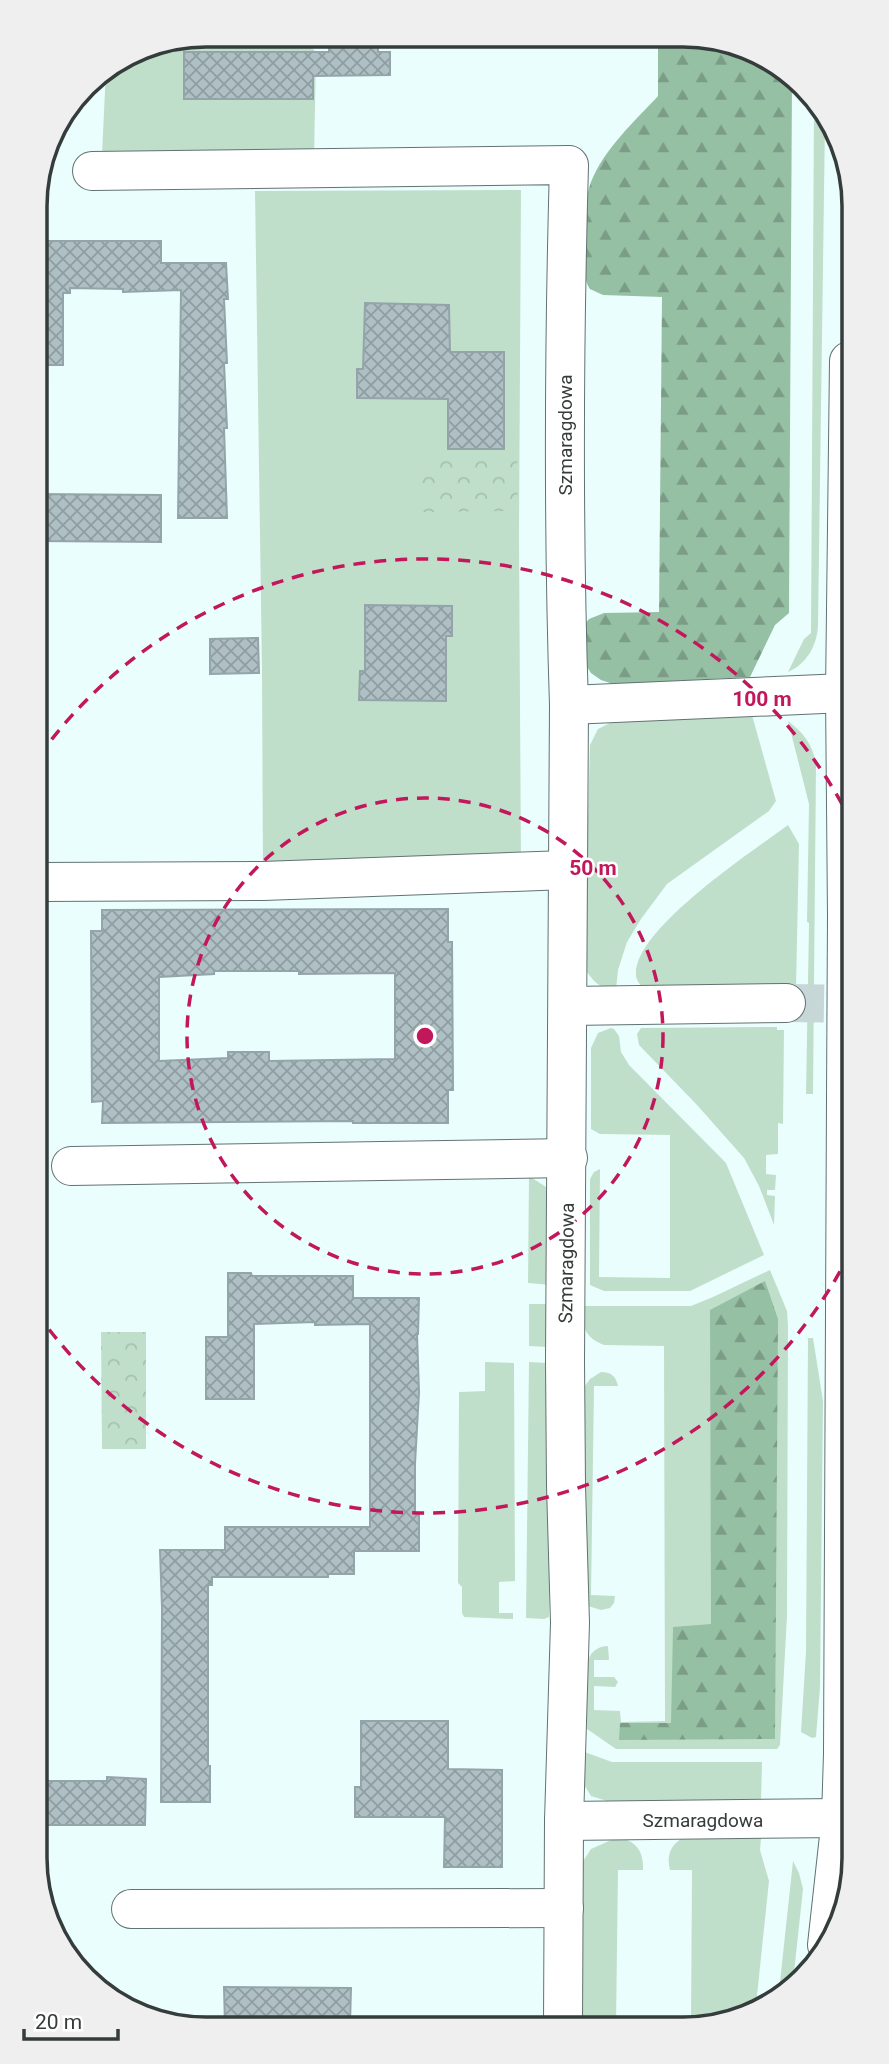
<svg xmlns="http://www.w3.org/2000/svg" width="889" height="2064" viewBox="0 0 889 2064" font-family="Roboto,sans-serif">
  <style>
    .grass { fill: #c0dfca }
    .forest { fill: url(#forest-firs) }
    .park { fill: url(#park-crowns) }
    .building { fill: url(#building-cross-hatch); stroke: #94a5aa; stroke-width: 2; fill-rule: evenodd }
    .lines { fill: none; stroke-linecap: round; stroke-linejoin: round }
    .minor-tunnel { stroke: #c7d7d7; stroke-width: 38; stroke-dasharray: 38 19; stroke-linecap: butt }
    .minor-casing { stroke: #617272; stroke-width: 40 }
    .major-casing { stroke: #617272; stroke-width: 40 }
    .minor { stroke: #fff; stroke-width: 38 }
    .major { stroke: #fff; stroke-width: 38 }
    .major-bridge-casing { stroke: #617272; stroke-width: 40; stroke-linecap: butt }
    .major-bridge { stroke: #fff; stroke-width: 38 }
    .ring { fill: none; stroke: #c2185b; stroke-width: 3.5; stroke-dasharray: 12 9 }
    .labels { text-anchor: middle; stroke-width: 5; stroke-linejoin: round; paint-order: stroke }
    .street-label { font-size: 19px; fill: #353c3c; stroke: #fff }
    .rim { fill: none; stroke: #353c3c; stroke-width: 3.5 }
    .centre { fill: #c2185b; stroke: #fff; stroke-width: 3.5 }
    .ring-label { font-size: 21px; text-anchor: middle; font-weight: bold; fill: #c2185b; stroke: #fff; stroke-width: 5; stroke-linejoin: round; paint-order: stroke }
  </style>
  <defs>
    <pattern id="forest-firs" width="22" height="20" patternUnits="userSpaceOnUse" patternTransform="scale(1.75)"><rect width="22" height="20" fill="#96c0a4"/><path d="M5 1l3.5 6h-7zM16 11l3.5 6h-7z" fill="#7b9d87"/></pattern>
    <pattern id="park-crowns" width="20" height="18" patternUnits="userSpaceOnUse" patternTransform="scale(1.75)"><rect width="20" height="18" fill="#c0dfca"/><path d="M2 6a3 3 0 1 1 6 0M12 15a3 3 0 1 1 6 0" fill="none" stroke="#a6c0ae"/></pattern>
    <pattern id="building-cross-hatch" width="8" height="8" patternUnits="userSpaceOnUse" patternTransform="scale(1.75)"><rect width="8" height="8" fill="#afc0c5"/><path d="M0 0l8 8M0 8l8-8" fill="none" stroke="#8f9da1"/></pattern>
  </defs>
  <rect width="100%" height="100%" fill="#ebfefe"/>
  <g class="grass">
    <polygon points="206,35 300,36 316,52 314,159 102,154 106,70 141,48"/>
    <path d="M 814,102 L 825,121 L 818,626 C 817,645 807,664 788,672 L 804,639 L 811,633 Z"/>
    <polygon points="521,190 519,536 521,871 263,881 262,671 255,191"/>
    <path d="M 752,715 L 776,801 L 769,811 L 667,884 L 641,919 L 627,942 L 618,970 L 616,990 C 600,989 592,981 584,967 L 590,745 L 598,729 L 618,719 Z"/>
    <path d="M 788,721 C 804,733 814,746 816,766 L 813,1094 L 806,1094 L 809,923 L 807,922 L 809,804 Z"/>
    <path d="M 788,825 L 799,844 L 796,989 L 646,991 C 641,986 635,980 636,973 C 636,928 753,851 788,825 Z"/>
    <polygon points="777,1027 777,1030 784,1030 783,1124 778,1123 778,1154 766,1155 766,1174 776,1175 775,1190 767,1190 767,1195 775,1196 774,1225 759,1186 744,1158 697,1105 639,1045 637,1034 641,1028"/>
    <polygon points="611,1028 614,1029 619,1036 621,1052 629,1065 726,1163 764,1255 690,1291 604,1291 590,1285 590,1179 594,1172 600,1169 599,1277 670,1278 670,1135 600,1134 591,1129 591,1048 598,1033"/>
    <polygon points="529,1176 546,1187 549,1195 552,1285 528,1283"/>
    <path d="M 770,1270 L 787,1311 L 788,1327 L 787,1616 L 780,1745 L 777,1749 L 616,1749 L 587,1729 C 587,1715 584,1667 590,1656 C 594,1649 601,1646 608,1646 L 609,1660 L 594,1660 L 594,1677 L 614,1677 L 618,1682 L 615,1687 L 594,1686 L 594,1710 L 620,1711 L 621,1722 L 665,1721 L 664,1346 L 604,1345 C 585,1338 581,1325 581,1306 L 691,1306 L 713,1297 Z"/>
    <polygon points="529,1304 551,1304 547,1347 529,1346"/>
    <polygon points="808,1338 813,1338 823,1401 820,1687 816,1737 812,1738 801,1732 806,1651"/>
    <polygon points="485,1362 514,1363 515,1581 499,1582 499,1613 513,1613 513,1619 464,1617 462,1613 462,1587 458,1583 459,1392 485,1391"/>
    <polygon points="529,1362 548,1363 551,1369 549,1617 544,1619 526,1618"/>
    <path d="M 601,1372 C 612,1372 616,1377 618,1386 L 594,1386 L 591,1595 L 615,1596 L 614,1603 L 610,1608 L 601,1610 L 588,1606 L 582,1390 L 590,1379 Z"/>
    <polygon points="579,1750 612,1762 762,1762 761,1802 607,1801 591,1796 581,1780"/>
    <path d="M 618,1837 C 636,1841 644,1851 643,1870 L 618,1870 L 616,2024 L 575,2024 L 578,1869 L 591,1849 Z"/>
    <path d="M 684,1837 L 761,1838 L 760,1850 L 769,1881 L 756,2005 L 727,2023 L 691,2023 L 692,1870 L 670,1870 C 666,1854 671,1845 684,1837 Z"/>
    <polygon points="793,1861 799,1873 803,1889 793,1982 779,1991"/>
  </g>
  <g class="forest">
    <path d="M 658,38 L 716,38 L 792,78 L 789,613 L 775,625 L 750,677 L 613,684 L 601,680 L 591,673 L 584,662 L 585,624 L 589,619 L 604,613 L 659,612 L 662,297 L 603,295 L 590,289 C 581,274 583,259 584,242 C 584,221 584,201 591,182 C 604,149 634,122 658,96 Z"/>
    <polygon points="765,1281 778,1319 775,1739 619,1740 620,1723 671,1723 673,1627 711,1624 710,1310"/>
  </g>
  <g class="park">
    <polygon points="517,457 518,511 422,512 422,458"/>
    <polygon points="101,1332 146,1332 146,1449 102,1449"/>
  </g>
  <g class="building">
    <polygon points="329,36 375,36 375,39 378,39 378,52 390,52 390,75 313,76 313,99 184,99 184,52 329,52"/>
    <polygon points="36,241 161,241 161,263 226,263 228,299 224,299 227,363 224,363 227,428 224,428 227,518 178,518 181,290 123,292 123,289 70,288 70,293 63,293 63,365 36,365"/>
    <polygon points="365,303 449,305 450,352 504,352 504,449 448,449 448,399 357,398 357,369 363,369"/>
    <polygon points="36,494 161,495 161,542 36,541"/>
    <polygon points="365,605 452,606 452,636 446,636 446,701 359,700 360,671 365,671"/>
    <polygon points="258,638 259,673 210,674 210,639"/>
    <path d="M 448,909 L 448,942 L 452,942 L 453,1090 L 448,1090 L 448,1123 L 353,1123 L 353,1121 L 102,1123 L 103,1101 L 92,1102 L 91,931 L 102,931 L 102,910 ZM 214,971 L 299,971 L 299,974 L 395,973 L 395,1059 L 269,1061 L 269,1052 L 228,1052 L 228,1058 L 159,1061 L 159,977 L 214,974 Z"/>
    <polygon points="228,1273 251,1273 252,1276 353,1276 353,1298 419,1298 418,1334 417,1334 419,1392 415,1464 415,1514 419,1514 419,1551 354,1551 354,1574 328,1574 328,1577 212,1577 212,1585 208,1585 208,1766 210,1766 210,1802 161,1802 162,1608 160,1550 225,1550 225,1527 370,1527 370,1324 315,1325 315,1322 254,1324 254,1399 206,1399 206,1337 228,1337"/>
    <polygon points="361,1721 448,1721 448,1769 502,1770 502,1867 444,1867 445,1817 355,1817 355,1787 361,1787"/>
    <polygon points="107,1777 146,1779 145,1825 40,1825 40,1781 107,1781"/>
    <polygon points="224,1987 351,1988 350,2025 225,2026"/>
  </g>
  <g class="lines">
    <polyline class="minor-tunnel" points="786,1003 851,1004"/>
    <g class="minor-casing">
      <g id="minor">
        <path d="M 92,171 L 569,165 C 564,345 563,525 569,705 L 565,1361 L 566,1486 L 570,1623 L 564,1821 L 563,2024"/>
        <polyline points="569,705 845,693"/>
        <polyline points="38,882 263,881 567,870"/>
        <polyline points="568,1006 786,1003"/>
        <polyline points="71,1166 568,1158"/>
        <polyline points="564,1821 841,1818"/>
        <polyline points="131,1909 564,1908"/>
      </g>
    </g>
    <g class="major-casing">
      <g id="major">
        <polyline points="847,916 845,693 849,361"/>
        <polyline points="827,1945 841,1818 843,1754 846,1098"/>
      </g>
    </g>
    <use href="#minor" class="minor"/>
    <use href="#major" class="major"/>
    <g class="major-bridge-casing">
      <polyline id="major-bridge" points="846,1098 847,916"/>
    </g>
    <use href="#major-bridge" class="major-bridge"/>
  </g>
  <g class="ring">
    <circle cx="425" cy="1036" r="238"/>
    <path d="M850 1253A477 477 0 0 1 39 1316M39 756A477 477 0 0 1 850 819"/>
  </g>
  <g class="labels">
    <g class="street-label">
      <text transform="translate(565 435) rotate(-90)" y="7">Szmaragdowa</text>
      <text transform="translate(566 1263) rotate(-89)" y="7">Szmaragdowa</text>
      <text x="703" y="1827">Szmaragdowa</text>
    </g>
  </g>
  <path d="M0 0H889V2064H0ZM206 47H683A159 159 0 0 1 842 206V1858A159 159 0 0 1 683 2017H206A159 159 0 0 1 47 1858V206A159 159 0 0 1 206 47Z" fill="#efefef" fill-rule="evenodd"/>
  <path class="rim" d="M206 47H683A159 159 0 0 1 842 206V1858A159 159 0 0 1 683 2017H206A159 159 0 0 1 47 1858V206A159 159 0 0 1 206 47Z"/>
  <circle cx="425" cy="1036" r="10" class="centre"/>
  <g class="ring-label">
    <text x="762" y="706">100 m</text>
    <text x="593" y="875">50 m</text>
  </g>
  <path d="M24 2029v10h94v-10" fill="none" stroke="#353c3c" stroke-width="3.5"/>
  <text x="35" y="2029" font-size="21" fill="#353c3c" stroke="#ffffff" stroke-width="5" paint-order="stroke">20 m</text>
</svg>
